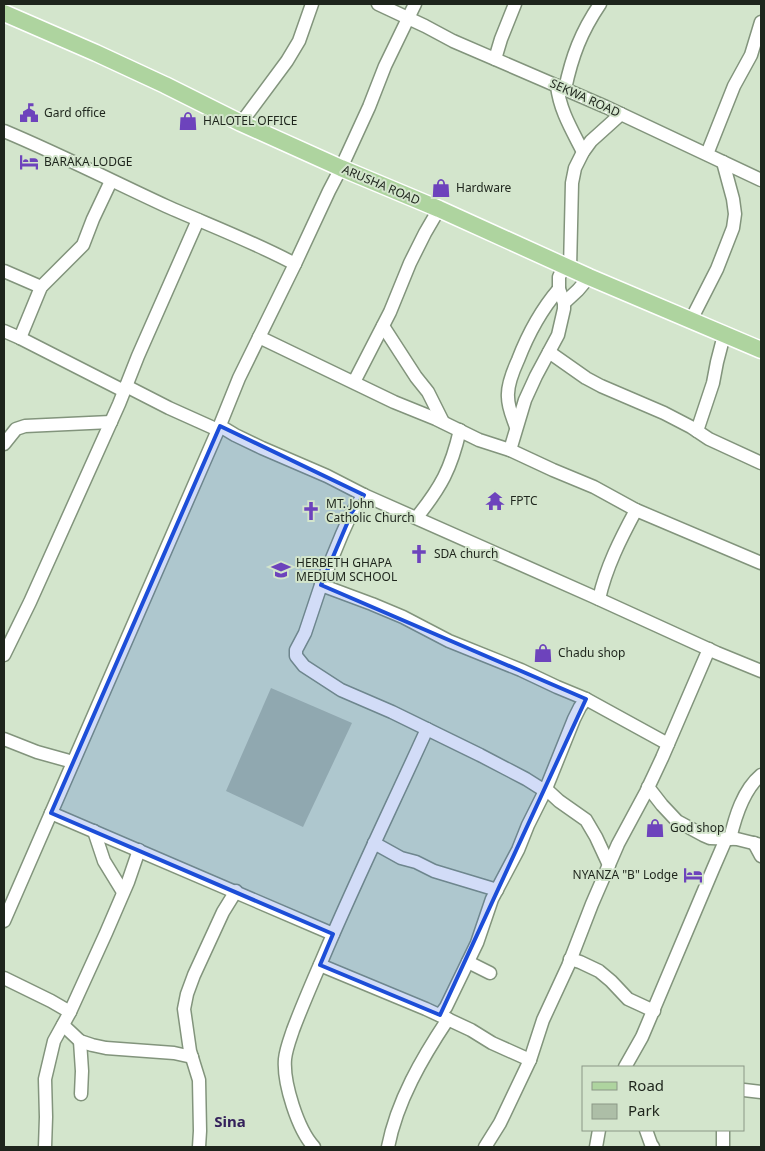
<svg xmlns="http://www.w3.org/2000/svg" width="765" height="1151" viewBox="0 0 765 1151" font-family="'Noto Sans',sans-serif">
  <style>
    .green { fill: #adbea7 }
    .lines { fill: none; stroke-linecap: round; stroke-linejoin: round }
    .minor-casing { stroke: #82947c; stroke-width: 15 }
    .major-casing { stroke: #fff; stroke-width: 19 }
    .minor { stroke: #fff; stroke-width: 12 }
    .major { stroke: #aed49f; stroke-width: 16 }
    .marked { fill: #1d4ed8; fill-opacity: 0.2; stroke: #1d4ed8; stroke-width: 4; stroke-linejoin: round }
    .labels { text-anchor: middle; stroke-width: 4; stroke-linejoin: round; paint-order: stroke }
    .street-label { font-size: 12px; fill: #1e251c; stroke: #d3e5cc }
    .poi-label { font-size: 12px; fill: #1e251c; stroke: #d3e5cc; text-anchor: start }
    .quarter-label { font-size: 15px; font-weight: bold; fill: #34215b; stroke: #d3e5cc }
  </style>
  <rect width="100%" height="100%" fill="#d3e5cc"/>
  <polygon class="green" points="271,688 352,723 303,827 226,791"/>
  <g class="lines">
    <g class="minor-casing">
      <g id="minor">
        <polyline points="378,4 425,26 453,41 606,107 761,180"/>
        <polyline points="495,59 501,39 515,4"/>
        <path d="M 557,86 C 560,111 572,130 583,152"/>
        <path d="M 565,89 C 572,56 581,32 600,4"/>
        <polyline points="241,123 287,61 299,41 312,4"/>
        <path d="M 4,131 C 59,154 112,181 166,206 C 209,225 254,242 295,264"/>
        <polyline points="707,154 734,86 751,55 761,22"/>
        <polyline points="570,269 572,183 575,168 583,152 591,141 621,114"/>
        <polyline points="4,271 41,287"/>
        <polyline points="564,303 578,290 589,277"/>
        <polyline points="691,320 717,269 733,228 735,214 733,199 723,162"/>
        <polyline points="383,326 416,377 428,392 443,422"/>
        <polyline points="4,331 20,338 124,391"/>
        <polyline points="259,337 394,402 436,419 479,440 510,450 553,470 594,487 636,510 761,563"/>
        <polyline points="20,338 41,287 83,245 93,219 111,181"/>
        <polyline points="549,352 586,378 601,386 664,413 691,427 709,439 761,463"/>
        <polyline points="354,382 390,312 410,263 425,233 439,209"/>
        <polyline points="126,386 169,408 218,430"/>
        <polyline points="220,426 235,435 262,448 327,476 364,495 592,596 717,653 761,671"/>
        <path d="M 516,427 C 513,418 508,408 508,397 C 507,385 513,371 518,360 C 528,334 541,310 559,289"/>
        <polyline points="697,431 713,383 717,362 724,335"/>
        <polyline points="4,444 16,429 25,426 111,422"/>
        <polyline points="510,450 525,400 536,376 558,335 564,309 564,303 559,289 559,277 564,266"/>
        <polyline points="364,495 352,512 342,534 321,585 305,633 296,650 296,656 304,666 341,690 392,712 480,755 526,779 545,791"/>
        <path d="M 417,517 C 441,487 451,469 460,430"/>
        <polyline points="321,585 372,604 403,617 449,641 521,670 557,687 586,699 668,744"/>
        <path d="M 599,599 C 606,567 621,538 636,510"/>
        <polyline points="4,655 30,602 119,404 138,356 198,220"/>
        <polyline points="4,739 37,752 73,762"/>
        <polyline points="648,787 662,805 677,821 703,835 710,838 737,839 761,845"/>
        <polyline points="546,789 559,801 586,820 596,837 609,865"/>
        <polyline points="51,813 333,934"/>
        <polyline points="94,831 104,861 123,892"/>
        <path d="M 730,839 C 735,817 743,790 761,775"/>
        <polyline points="374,843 401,858 416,862 434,871 497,890"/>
        <polyline points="754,843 761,856"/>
        <polyline points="4,921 218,430 239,378 295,264 329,191 341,168 369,107 385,66 415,4"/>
        <polyline points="570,959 580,962 599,971 611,981 628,999 654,1011"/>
        <polyline points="468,962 490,973"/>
        <polyline points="320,965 426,1009 471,1030 492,1043 530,1060"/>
        <polyline points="4,978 51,1001 70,1012"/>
        <polyline points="440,1015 446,1007 477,943 492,899 518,850 528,825 545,791 574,719 580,707 586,699"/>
        <polyline points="63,1025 80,1041 92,1045 106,1048 174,1053 192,1057"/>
        <polyline points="80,1041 82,1071 81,1094"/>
        <polyline points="625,1067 642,1037 713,869 726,839"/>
        <polyline points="744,1090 761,1092"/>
        <polyline points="646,1130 651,1144 653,1147"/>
        <polyline points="723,1130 723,1147"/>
        <polyline points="45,1147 46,1117 45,1079 54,1041 70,1012 106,933 128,882 139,850"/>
        <polyline points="199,1147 200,1131 199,1080 190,1051 184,1009 187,994 194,975 223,912 236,891"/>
        <path d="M 314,1147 C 298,1130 283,1083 285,1059 C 286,1049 290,1039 293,1030 C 302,1006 312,983 322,960 C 355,882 392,806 427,729"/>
        <path d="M 388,1147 C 397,1101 422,1058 448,1019"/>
        <polyline points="485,1147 500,1123 530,1060 543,1020 568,966 592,904 618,844 646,792 662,758 709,649"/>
        <polyline points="596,1147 599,1130"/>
      </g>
    </g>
    <g class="major-casing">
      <polyline id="major" points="4,13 96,53 165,85 241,123 341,168 439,209 589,277 761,350"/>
    </g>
    <use href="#minor" class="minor"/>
    <use href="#major" class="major"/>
  </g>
  <path class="marked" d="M 220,426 L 364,495 L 352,512 L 321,585 L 586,699 L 440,1015 L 320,965 L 333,934 L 51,813 Z"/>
  <defs>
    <g id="civic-bare" transform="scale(1.5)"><path d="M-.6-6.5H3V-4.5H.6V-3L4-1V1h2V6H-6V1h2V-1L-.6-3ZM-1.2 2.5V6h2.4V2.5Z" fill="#6d43bc" stroke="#d3e5cc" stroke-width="2.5" paint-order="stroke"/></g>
    <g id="shop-bare" transform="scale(1.5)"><path d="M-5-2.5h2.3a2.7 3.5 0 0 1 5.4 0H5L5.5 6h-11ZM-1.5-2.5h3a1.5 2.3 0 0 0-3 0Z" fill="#6d43bc" stroke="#d3e5cc" stroke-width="2.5" paint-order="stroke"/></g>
    <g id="hotel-bare" transform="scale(1.5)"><path d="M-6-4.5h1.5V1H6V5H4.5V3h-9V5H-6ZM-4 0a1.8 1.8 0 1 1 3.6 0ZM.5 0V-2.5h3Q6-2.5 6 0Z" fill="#6d43bc" stroke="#d3e5cc" stroke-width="2.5" paint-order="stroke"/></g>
    <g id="temple-bare" transform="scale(1.5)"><path d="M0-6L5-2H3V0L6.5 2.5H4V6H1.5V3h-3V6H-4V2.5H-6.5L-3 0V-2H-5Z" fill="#6d43bc" stroke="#d3e5cc" stroke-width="2.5" paint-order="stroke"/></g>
    <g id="church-bare" transform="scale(1.5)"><path d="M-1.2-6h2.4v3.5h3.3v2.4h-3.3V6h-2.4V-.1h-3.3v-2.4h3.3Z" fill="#6d43bc" stroke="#d3e5cc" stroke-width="2.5" paint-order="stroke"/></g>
    <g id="school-bare" transform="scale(1.5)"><path d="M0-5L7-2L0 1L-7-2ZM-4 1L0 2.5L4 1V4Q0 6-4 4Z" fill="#6d43bc" stroke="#d3e5cc" stroke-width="2.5" paint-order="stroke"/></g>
  </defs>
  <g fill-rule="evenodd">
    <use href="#civic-bare" x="29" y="113"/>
    <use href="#shop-bare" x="188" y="121"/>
    <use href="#hotel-bare" x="29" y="162"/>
    <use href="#shop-bare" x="441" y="188"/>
    <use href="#temple-bare" x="495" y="501"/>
    <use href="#church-bare" x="311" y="511"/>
    <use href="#church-bare" x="419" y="554"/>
    <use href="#school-bare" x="281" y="570"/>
    <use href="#shop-bare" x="543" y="653"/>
    <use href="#shop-bare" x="655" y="828"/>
    <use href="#hotel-bare" x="693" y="875"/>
  </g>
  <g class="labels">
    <g class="street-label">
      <text transform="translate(585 98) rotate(24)" y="4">SEKWA ROAD</text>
      <text transform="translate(381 185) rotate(23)" y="4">ARUSHA ROAD</text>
    </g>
    <g class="poi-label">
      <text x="44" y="117">Gard office</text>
      <text x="203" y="125">HALOTEL OFFICE</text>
      <text x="44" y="166">BARAKA LODGE</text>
      <text x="456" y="192">Hardware</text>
      <text x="510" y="505">FPTC</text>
      <text x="326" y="508">MT. John<tspan x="326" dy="14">Catholic Church</tspan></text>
      <text x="434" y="558">SDA church</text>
      <text x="296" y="567">HERBETH GHAPA<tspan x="296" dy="14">MEDIUM SCHOOL</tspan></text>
      <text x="558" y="657">Chadu shop</text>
      <text x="670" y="832">God shop</text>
      <text x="678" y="879" text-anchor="end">NYANZA "B" Lodge</text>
    </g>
    <g class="quarter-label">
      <text x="230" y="1127">Sina</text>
    </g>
  </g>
  <rect width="765" height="1151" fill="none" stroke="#1e251c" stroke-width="10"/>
  <rect x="582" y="1066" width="162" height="65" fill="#d3e5cc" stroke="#8b9886"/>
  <rect x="592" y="1082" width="25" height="8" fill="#aed49f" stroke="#8b9886"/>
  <text x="628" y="1091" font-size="15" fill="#1e251c">Road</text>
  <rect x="592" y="1104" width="25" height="15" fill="#adbea7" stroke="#8b9886"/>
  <text x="628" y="1116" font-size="15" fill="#1e251c">Park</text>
</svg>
